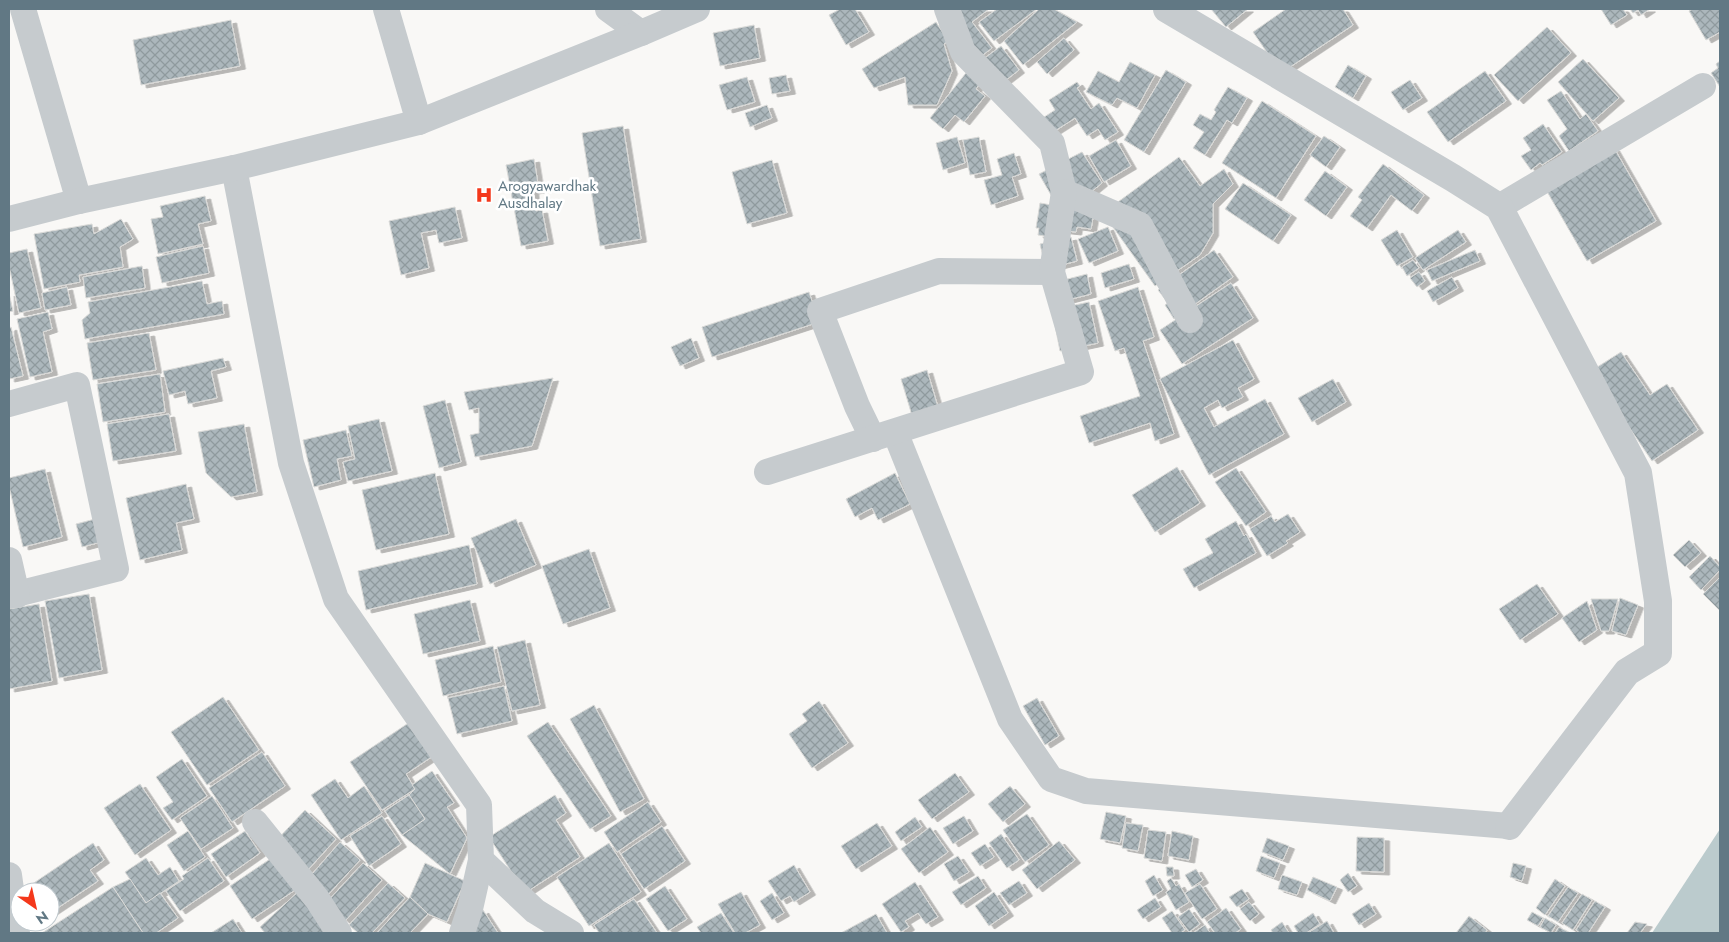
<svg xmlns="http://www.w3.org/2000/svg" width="1729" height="942" viewBox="0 0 1729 942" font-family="Jost,sans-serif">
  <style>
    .water { fill: #bbcbcd }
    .building { fill: url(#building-cross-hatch); stroke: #dadad8; filter: url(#shadow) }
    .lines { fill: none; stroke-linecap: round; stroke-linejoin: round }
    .minor { stroke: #c6cbce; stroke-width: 26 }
    .tertiary { stroke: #c6cbce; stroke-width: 28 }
    .labels { text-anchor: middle; stroke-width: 5; stroke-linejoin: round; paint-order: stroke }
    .poi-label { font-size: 15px; fill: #617884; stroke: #fff; text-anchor: start }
  </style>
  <defs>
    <pattern id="building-cross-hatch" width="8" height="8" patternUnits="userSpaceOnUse" patternTransform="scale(1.25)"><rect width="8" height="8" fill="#acb7bc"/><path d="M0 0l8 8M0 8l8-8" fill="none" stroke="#8f9a9e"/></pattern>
    <filter id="shadow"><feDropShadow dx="5.5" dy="3" stdDeviation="0" flood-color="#0004"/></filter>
  </defs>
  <rect width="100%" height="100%" fill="#f9f8f6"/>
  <polygon class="water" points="1720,829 1720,933 1652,933"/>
  <g class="building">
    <polygon points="840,9 855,9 869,32 846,45 829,15"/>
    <polygon points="949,9 989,9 972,22 992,48 972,63"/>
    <polygon points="997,9 1037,9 994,41 979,22"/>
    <polygon points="1039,9 1054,9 1077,22 1023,65 1004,41"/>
    <polygon points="1211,9 1248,9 1226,27"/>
    <polygon points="1286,9 1343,9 1353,25 1281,73 1253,32"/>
    <polygon points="1601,9 1623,9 1627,15 1611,25"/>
    <polygon points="1630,9 1650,9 1641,15 1638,10 1633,13"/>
    <polygon points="1693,9 1720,9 1720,32 1706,40 1689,11"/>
    <polygon points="231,20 240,66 141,85 133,40"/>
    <polygon points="936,22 948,41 944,44 952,71 937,105 908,105 905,77 874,88 862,69"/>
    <polygon points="754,25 760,58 720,66 713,33"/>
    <polygon points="1547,27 1571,53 1518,101 1494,75"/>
    <polygon points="1064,38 1074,50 1047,74 1037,62"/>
    <polygon points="1001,46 1019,70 993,90 974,66"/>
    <polygon points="1583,59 1619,98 1593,121 1558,82"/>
    <polygon points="1720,61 1720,87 1711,73 1718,68 1716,64"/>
    <polygon points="1130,62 1155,75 1137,108 1117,98 1112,105 1086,92 1098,71 1119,82"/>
    <polygon points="1348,65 1366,76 1353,98 1335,87"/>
    <polygon points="1166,70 1186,82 1144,152 1124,140"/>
    <polygon points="1485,71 1506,101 1448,142 1427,112"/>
    <polygon points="966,73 980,83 976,89 985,96 964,122 955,115 943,129 930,118"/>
    <polygon points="786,75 790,91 772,94 769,78"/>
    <polygon points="747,77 755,102 727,110 719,85"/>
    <polygon points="1410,80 1422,98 1403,110 1391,92"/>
    <polygon points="1077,82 1080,86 1077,88 1091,109 1099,103 1118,132 1105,140 1098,129 1087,136 1075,118 1047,136 1038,121 1055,110 1049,100"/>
    <polygon points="1228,87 1247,98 1232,123 1227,120 1205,155 1193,148 1204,132 1193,125 1200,114 1211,120 1216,112 1214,110"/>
    <polygon points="1561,91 1580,119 1586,114 1598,131 1569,151 1559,136 1567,129 1547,100"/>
    <polygon points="1262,101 1316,136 1276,198 1222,163"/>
    <polygon points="767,105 772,118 750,127 745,113"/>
    <polygon points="1543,124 1562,152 1542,165 1540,163 1531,170 1521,156 1531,150 1523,138"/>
    <polygon points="623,126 641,239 600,246 582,133"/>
    <polygon points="1324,136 1340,147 1326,167 1310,155"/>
    <polygon points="957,137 965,163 943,170 936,143"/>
    <polygon points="979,137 986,172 970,175 963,140"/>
    <polygon points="1116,140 1131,166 1104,182 1089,156"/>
    <polygon points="1614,148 1656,221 1587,261 1545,188"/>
    <polygon points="1082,152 1102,183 1080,201 1051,195 1039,174"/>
    <polygon points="1014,153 1021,174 1012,177 1018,196 991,205 984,180 1002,175 997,159"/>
    <polygon points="1179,157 1200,186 1224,169 1233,184 1213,204 1213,233 1200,255 1155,286 1103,213"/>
    <polygon points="534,159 539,190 533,191 536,211 542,210 548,241 521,246 506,165"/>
    <polygon points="772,160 787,213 747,224 732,172"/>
    <polygon points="1383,164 1424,195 1412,211 1391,195 1367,228 1350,216 1362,200 1358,197"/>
    <polygon points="1325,171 1347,187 1326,216 1304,200"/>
    <polygon points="1243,183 1291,215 1273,241 1225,209"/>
    <polygon points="205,196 211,221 198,224 203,244 158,254 151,219 163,217 160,206"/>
    <polygon points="1040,203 1057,206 1095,206 1091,229 1077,227 1076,232 1058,230 1057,238 1038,235 1039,228 1036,228"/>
    <polygon points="455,207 462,238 439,243 436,230 421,233 429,268 401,275 389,221"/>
    <polygon points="121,219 133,239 120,247 123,267 79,275 80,282 44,289 34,234 92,224 94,234"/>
    <polygon points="1108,227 1118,251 1089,263 1078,239"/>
    <polygon points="1397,230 1413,257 1397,266 1381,240"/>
    <polygon points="1458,230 1466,242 1423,270 1415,258"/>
    <polygon points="1071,237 1077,261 1046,269 1040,244"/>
    <polygon points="203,246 209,273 162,283 156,257"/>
    <polygon points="27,249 41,308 19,313 9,266 9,253"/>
    <polygon points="1214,250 1233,277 1174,319 1165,305 1168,303 1158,290"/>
    <polygon points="1475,250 1480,261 1432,281 1427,270"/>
    <polygon points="1413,260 1419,268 1407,276 1402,267"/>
    <polygon points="1129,264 1134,279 1105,288 1101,273"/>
    <polygon points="142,266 145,288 86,298 83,277"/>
    <polygon points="1419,272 1425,281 1417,287 1410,278"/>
    <polygon points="1087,274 1091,294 1060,302 1056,282"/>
    <polygon points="1452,277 1458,288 1433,302 1427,291"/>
    <polygon points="202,281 207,304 222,301 224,314 85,339 82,320 90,313 88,302"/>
    <polygon points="1231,283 1253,318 1182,364 1160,330"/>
    <polygon points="67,287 71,305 45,310 42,293"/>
    <polygon points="1138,287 1154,337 1143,341 1174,434 1155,441 1150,423 1089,443 1080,416 1140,396 1124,348 1115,351 1098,301"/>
    <polygon points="809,292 819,322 712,357 702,327"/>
    <polygon points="9,293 13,311 9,312"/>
    <polygon points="1089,302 1098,343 1060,351 1052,310"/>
    <polygon points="48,312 52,329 43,332 52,372 30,377 17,319"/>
    <polygon points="11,327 23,376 9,379 9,328"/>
    <polygon points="149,333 156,370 93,380 87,343"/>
    <polygon points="691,338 699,358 680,366 671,347"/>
    <polygon points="1233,340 1254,379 1238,388 1243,397 1222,408 1218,400 1204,408 1214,427 1265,399 1284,434 1209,475 1160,379"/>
    <polygon points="1621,352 1650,395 1667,384 1698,430 1652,461 1591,371"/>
    <polygon points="223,358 226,367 211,371 217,398 188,404 185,391 169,395 163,371"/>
    <polygon points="927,370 940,414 914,422 901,379"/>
    <polygon points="160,374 165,412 103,422 97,384"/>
    <polygon points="553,378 532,446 475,457 470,435 479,433 479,408 469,410 464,392"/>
    <polygon points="1333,379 1346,402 1312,422 1298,398"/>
    <polygon points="445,400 461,462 439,468 423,406"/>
    <polygon points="169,414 176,451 113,461 107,424"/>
    <polygon points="379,419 392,471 348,481 343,462 355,459 348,426"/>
    <polygon points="244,424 257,492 231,497 206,473 198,432"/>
    <polygon points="346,430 352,456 337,459 341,480 314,487 303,440"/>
    <polygon points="1177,467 1200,503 1155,532 1132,495"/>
    <polygon points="1236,468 1266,512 1246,526 1215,482"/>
    <polygon points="45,469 62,537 23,547 9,486 9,478"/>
    <polygon points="435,473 449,534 376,550 362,490"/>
    <polygon points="895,473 910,504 878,520 872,508 855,517 846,499"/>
    <polygon points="186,484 194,519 176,523 182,550 140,560 126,498"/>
    <polygon points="1288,514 1300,532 1286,541 1288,543 1267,556 1250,529 1271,516 1275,522"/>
    <polygon points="95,519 101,542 82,547 76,524"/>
    <polygon points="516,519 536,565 490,584 471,538"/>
    <polygon points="1236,521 1244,536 1246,534 1256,553 1194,588 1183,569 1213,553 1205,539"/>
    <polygon points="1689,540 1701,553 1685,567 1673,555"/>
    <polygon points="469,545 477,584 366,610 358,571"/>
    <polygon points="589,549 610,608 563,624 542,566"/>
    <polygon points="1710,556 1720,567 1720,570 1701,590 1689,577"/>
    <polygon points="1720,577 1720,609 1719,610 1703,594"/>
    <polygon points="1537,584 1558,614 1520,640 1499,609"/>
    <polygon points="89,594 102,670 59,678 45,601"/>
    <polygon points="1620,598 1638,605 1626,635 1612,631"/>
    <polygon points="1591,599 1618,599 1609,631 1601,631"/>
    <polygon points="470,600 480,641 423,654 414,614"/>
    <polygon points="1587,601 1597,630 1579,642 1562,618"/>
    <polygon points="39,604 52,681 9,689 9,609"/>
    <polygon points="525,640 540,705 512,711 497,647"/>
    <polygon points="493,646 501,682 443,696 435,660"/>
    <polygon points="504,686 512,721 457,734 448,698"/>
    <polygon points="223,697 259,750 207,785 171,732"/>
    <polygon points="1037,698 1059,736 1045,745 1023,706"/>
    <polygon points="819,701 848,743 812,768 789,734 807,721 802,714"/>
    <polygon points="594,705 644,799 620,812 570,719"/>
    <polygon points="413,720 436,754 406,774 415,789 382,810 350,762"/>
    <polygon points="548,722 611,816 590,829 527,736"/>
    <polygon points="262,752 285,786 232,822 209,788"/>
    <polygon points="182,759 207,796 172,820 163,808 173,802 156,777"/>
    <polygon points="432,771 454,803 447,807 467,838 450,874 402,835 425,819 409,795 415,789 412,785"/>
    <polygon points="955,773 969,792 932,819 918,800"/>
    <polygon points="335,779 348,798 364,786 382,813 341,840 311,795"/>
    <polygon points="140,784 171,830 135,855 104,808"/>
    <polygon points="1010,786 1025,804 1003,822 988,804"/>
    <polygon points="409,795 425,819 402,835 385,811"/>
    <polygon points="555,795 566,813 556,820 580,857 525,893 489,837"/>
    <polygon points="212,796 233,828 201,849 180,818"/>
    <polygon points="648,802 661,822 617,852 604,832"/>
    <polygon points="305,810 336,839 306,872 274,843"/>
    <polygon points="1106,812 1126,816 1120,843 1100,839"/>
    <polygon points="1027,814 1049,845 1025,862 1003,830"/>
    <polygon points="382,816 401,844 369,866 350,836"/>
    <polygon points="964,816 973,831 953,844 943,828"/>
    <polygon points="915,817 922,827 901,841 895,832"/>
    <polygon points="877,823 892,846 856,869 841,846"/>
    <polygon points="1126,823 1143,825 1138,851 1122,848"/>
    <polygon points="662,826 685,861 644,889 621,854"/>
    <polygon points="930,827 948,852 919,873 901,849"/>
    <polygon points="1148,830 1166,832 1162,861 1144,858"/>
    <polygon points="188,831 205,857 184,871 167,845"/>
    <polygon points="245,831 260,853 226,877 211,854"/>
    <polygon points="1172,831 1193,836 1189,860 1168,856"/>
    <polygon points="1001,834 1019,860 1007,868 989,843"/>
    <polygon points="1357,837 1384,838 1384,872 1356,871"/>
    <polygon points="1267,838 1289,846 1283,860 1262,852"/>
    <polygon points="1059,841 1075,860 1037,889 1022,870"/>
    <polygon points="340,842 360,860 325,898 306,881"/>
    <polygon points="93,843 104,860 90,870 98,881 50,913 50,892 19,893"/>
    <polygon points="609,843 641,892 589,926 557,877"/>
    <polygon points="985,844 994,857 980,866 971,853"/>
    <polygon points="276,855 298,888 252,919 230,886"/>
    <polygon points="958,856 969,872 954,881 944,864"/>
    <polygon points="1261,856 1280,863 1274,878 1256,871"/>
    <polygon points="146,858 158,875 170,867 179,881 146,903 125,872"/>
    <polygon points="208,858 224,881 180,911 166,891 184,879 182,876"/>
    <polygon points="363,863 382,880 345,921 326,903"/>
    <polygon points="425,863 465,881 447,922 428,914 410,897"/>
    <polygon points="1513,863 1526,866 1522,881 1510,877"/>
    <polygon points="794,865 810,892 794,902 790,896 781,901 768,881"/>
    <polygon points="1166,867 1173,867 1174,876 1167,876"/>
    <polygon points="1196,869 1203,880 1192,887 1185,875"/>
    <polygon points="1348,873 1357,886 1348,892 1340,880"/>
    <polygon points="1154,875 1163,890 1153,896 1145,881"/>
    <polygon points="1282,875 1302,882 1297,895 1278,889"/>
    <polygon points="978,876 986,888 961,905 952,892"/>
    <polygon points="1313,877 1337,887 1330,901 1307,890"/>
    <polygon points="1171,878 1176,886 1179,884 1189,902 1176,910 1166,892 1171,889 1167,881"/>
    <polygon points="130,879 146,903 160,893 178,918 156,933 143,933 113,887"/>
    <polygon points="1555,879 1565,886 1545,915 1536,908"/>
    <polygon points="1019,881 1027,893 1009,905 1000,893"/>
    <polygon points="915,882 938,917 926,924 918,913 905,921 909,927 901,932 882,904"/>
    <polygon points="388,883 405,898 372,933 358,933 349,925"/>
    <polygon points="1200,884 1217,909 1202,919 1185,893"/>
    <polygon points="665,886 687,919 668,931 646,899"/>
    <polygon points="113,887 143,933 42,933"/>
    <polygon points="1568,887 1578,893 1558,922 1548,916"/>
    <polygon points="1242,889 1249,899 1237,907 1229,897"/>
    <polygon points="299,891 331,933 265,933 260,927"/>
    <polygon points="741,892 760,925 745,933 735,933 718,904"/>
    <polygon points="994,892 1008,913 989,926 975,906"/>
    <polygon points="772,893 784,913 772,920 760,901"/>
    <polygon points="1582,894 1592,900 1573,930 1562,923"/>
    <polygon points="410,897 428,914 410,933 377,933"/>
    <polygon points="1155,898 1161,907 1143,919 1137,910"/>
    <polygon points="634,899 657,933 599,933 594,925"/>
    <polygon points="1595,901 1605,907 1588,933 1580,933 1576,930"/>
    <polygon points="1249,902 1259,914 1250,921 1240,909"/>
    <polygon points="1369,903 1376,914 1359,925 1352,914"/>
    <polygon points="1226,908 1241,929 1235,933 1215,933 1207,922"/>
    <polygon points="1189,909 1200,924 1189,932 1178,917"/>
    <polygon points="483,910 498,933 453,933"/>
    <polygon points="1172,911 1185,930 1180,933 1172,933 1162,918"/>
    <polygon points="1532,912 1543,918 1538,926 1527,920"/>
    <polygon points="721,913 734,933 701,933 697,927"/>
    <polygon points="1313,913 1320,924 1306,933 1298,933 1294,926"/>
    <polygon points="876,914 887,933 841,933"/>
    <polygon points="1469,916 1487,930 1485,933 1456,933"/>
    <polygon points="1545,918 1556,925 1551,933 1540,927"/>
    <polygon points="233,919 242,933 211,933"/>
    <polygon points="1327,921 1334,933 1308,933"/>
    <polygon points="1282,922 1289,933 1273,933 1271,930"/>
    <polygon points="1635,922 1647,924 1640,933 1627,933"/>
    <polygon points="1205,925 1210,933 1193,933"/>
    <polygon points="1559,927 1570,933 1555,933"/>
  </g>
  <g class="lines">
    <g class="minor">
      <polyline points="23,9 79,201"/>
      <polyline points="386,9 419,122"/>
      <polyline points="608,9 641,33"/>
      <polyline points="947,9 963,52 1052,143 1064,192 1140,225 1190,320"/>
      <polyline points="234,168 291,463 336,599 479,805 481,860 535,911 571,933"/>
      <polyline points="1499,207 1703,86"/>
      <polyline points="9,219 79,201 234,168 419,122 641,33 697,9"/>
      <polyline points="9,404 77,385 116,569 9,596"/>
      <polyline points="895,432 1010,719 1051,779 1086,791 1509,826"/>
      <polyline points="873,439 857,406 820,311 939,271 1052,272"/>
      <polyline points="767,472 1081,372 1052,272 1064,192"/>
      <polyline points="9,560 17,595"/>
      <polyline points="255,822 317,899 339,933"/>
      <polyline points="9,875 17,933"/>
      <polyline points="462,933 470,909 481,860"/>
    </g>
    <polyline class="tertiary" points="1167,9 1453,178 1499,207 1638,473 1658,601 1658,653 1627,672 1509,826"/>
  </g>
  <defs>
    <g id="hospital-bare" transform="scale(1.35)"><path d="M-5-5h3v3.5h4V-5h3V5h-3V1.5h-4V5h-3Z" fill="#f4381b" stroke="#fff" stroke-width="2.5" paint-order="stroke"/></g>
  </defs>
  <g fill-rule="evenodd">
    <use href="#hospital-bare" x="484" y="195"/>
  </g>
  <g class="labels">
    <g class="poi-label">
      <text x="498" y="191">Arogyawardhak<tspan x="498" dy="17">Ausdhalay</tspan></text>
    </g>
  </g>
  <rect width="1729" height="942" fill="none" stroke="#617884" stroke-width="20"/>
  <g transform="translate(35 907) rotate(146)"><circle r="24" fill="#ffffff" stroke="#c0c9ce"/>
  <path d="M0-4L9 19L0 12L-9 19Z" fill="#f4381b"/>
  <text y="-8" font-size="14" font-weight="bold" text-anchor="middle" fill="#617884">N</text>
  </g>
</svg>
